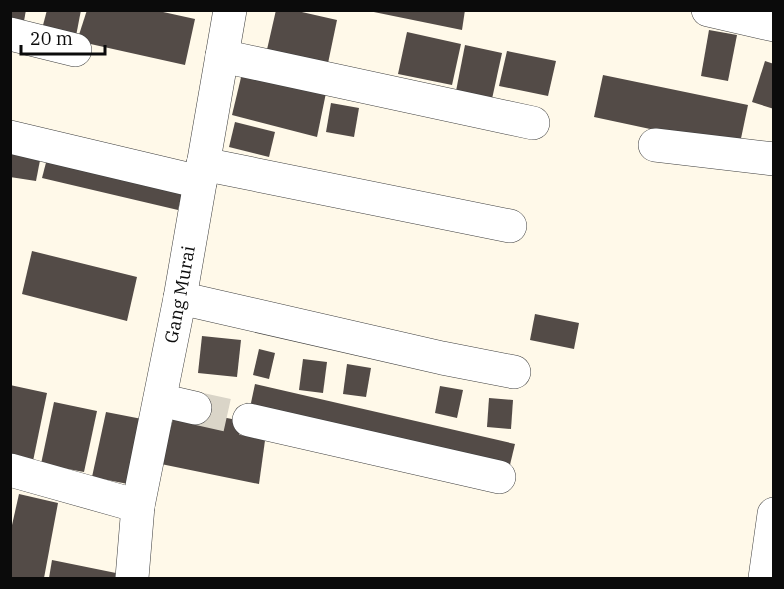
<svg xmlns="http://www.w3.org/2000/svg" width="784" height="589" viewBox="0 0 784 589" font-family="'IBM Plex Serif',serif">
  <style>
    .building { fill: #534b47 }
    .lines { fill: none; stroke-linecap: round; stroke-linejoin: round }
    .minor-tunnel { stroke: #dad5c8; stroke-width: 33; stroke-dasharray: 33 16; stroke-linecap: butt }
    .minor-casing { stroke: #3e3e3e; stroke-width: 34 }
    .minor { stroke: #fff; stroke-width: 33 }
    .labels { text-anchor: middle; stroke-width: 6; stroke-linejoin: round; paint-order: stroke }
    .street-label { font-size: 18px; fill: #0b0b0b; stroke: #fff }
  </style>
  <rect width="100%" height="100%" fill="#fff9e9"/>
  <g class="building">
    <polygon points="10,10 26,10 24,21 10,18"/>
    <polygon points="47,10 81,10 76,36 42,29"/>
    <polygon points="87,10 154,10 195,19 185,65 77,41"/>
    <polygon points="276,10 293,10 337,20 327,68 266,54"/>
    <polygon points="364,10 465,10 462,30"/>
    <polygon points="709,30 737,35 728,81 701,76"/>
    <polygon points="407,32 461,44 452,85 398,74"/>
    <polygon points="465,45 502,53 492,99 456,91"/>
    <polygon points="507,51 556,61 548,96 499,86"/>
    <polygon points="765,61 774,64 774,109 752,102"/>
    <polygon points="244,65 328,83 317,137 232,115"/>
    <polygon points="603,75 748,105 739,148 594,117"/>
    <polygon points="331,103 359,108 354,137 326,132"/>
    <polygon points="235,122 275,132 269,157 229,147"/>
    <polygon points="10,145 42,150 36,181 10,177"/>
    <polygon points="49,151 184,184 178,210 42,178"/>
    <polygon points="32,251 137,277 127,321 22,294"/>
    <polygon points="535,314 579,323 574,349 530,340"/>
    <polygon points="202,336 241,340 237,377 198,373"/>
    <polygon points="259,349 275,353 269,379 253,375"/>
    <polygon points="303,359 327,362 323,393 299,390"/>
    <polygon points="347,364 371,368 366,397 343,394"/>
    <polygon points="255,384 515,444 507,477 248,417"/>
    <polygon points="10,385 47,393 32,466 10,461"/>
    <polygon points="440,386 463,390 457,418 435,413"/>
    <polygon points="489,398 513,400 511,429 487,427"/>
    <polygon points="54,402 97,411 84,472 41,464"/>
    <polygon points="176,408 267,426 259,484 161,464"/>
    <polygon points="106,412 142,419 128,484 92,477"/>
    <polygon points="19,494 58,503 44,578 10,578 10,534"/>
    <polygon points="52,560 116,573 115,578 49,578"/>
  </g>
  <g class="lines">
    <polyline class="minor-tunnel" points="195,408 249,420"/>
    <g class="minor-casing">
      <g id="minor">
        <polyline points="708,10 774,25"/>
        <polyline points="10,34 75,50"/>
        <polyline points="222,56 533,123"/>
        <polyline points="10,137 200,182"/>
        <polyline points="655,145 774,159"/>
        <polyline points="203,164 510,226"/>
        <polyline points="180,298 442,358 514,372"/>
        <polyline points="160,400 195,408"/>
        <polyline points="249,420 499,477"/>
        <polyline points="10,470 138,506"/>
        <path id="s1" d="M 132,578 L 138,506 L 180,298 L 230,10"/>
        <polyline points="765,578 774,514"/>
      </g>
    </g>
    <use href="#minor" class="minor"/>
  </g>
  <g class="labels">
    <g class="street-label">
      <text dy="6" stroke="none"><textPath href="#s1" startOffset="288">Gang Murai</textPath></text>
    </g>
  </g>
  <rect width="784" height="589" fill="none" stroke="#0b0b0b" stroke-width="24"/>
  <path d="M21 45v9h84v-9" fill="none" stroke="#0b0b0b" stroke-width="3"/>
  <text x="30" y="45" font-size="18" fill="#0b0b0b" stroke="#ffffff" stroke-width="4.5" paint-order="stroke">20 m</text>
</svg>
